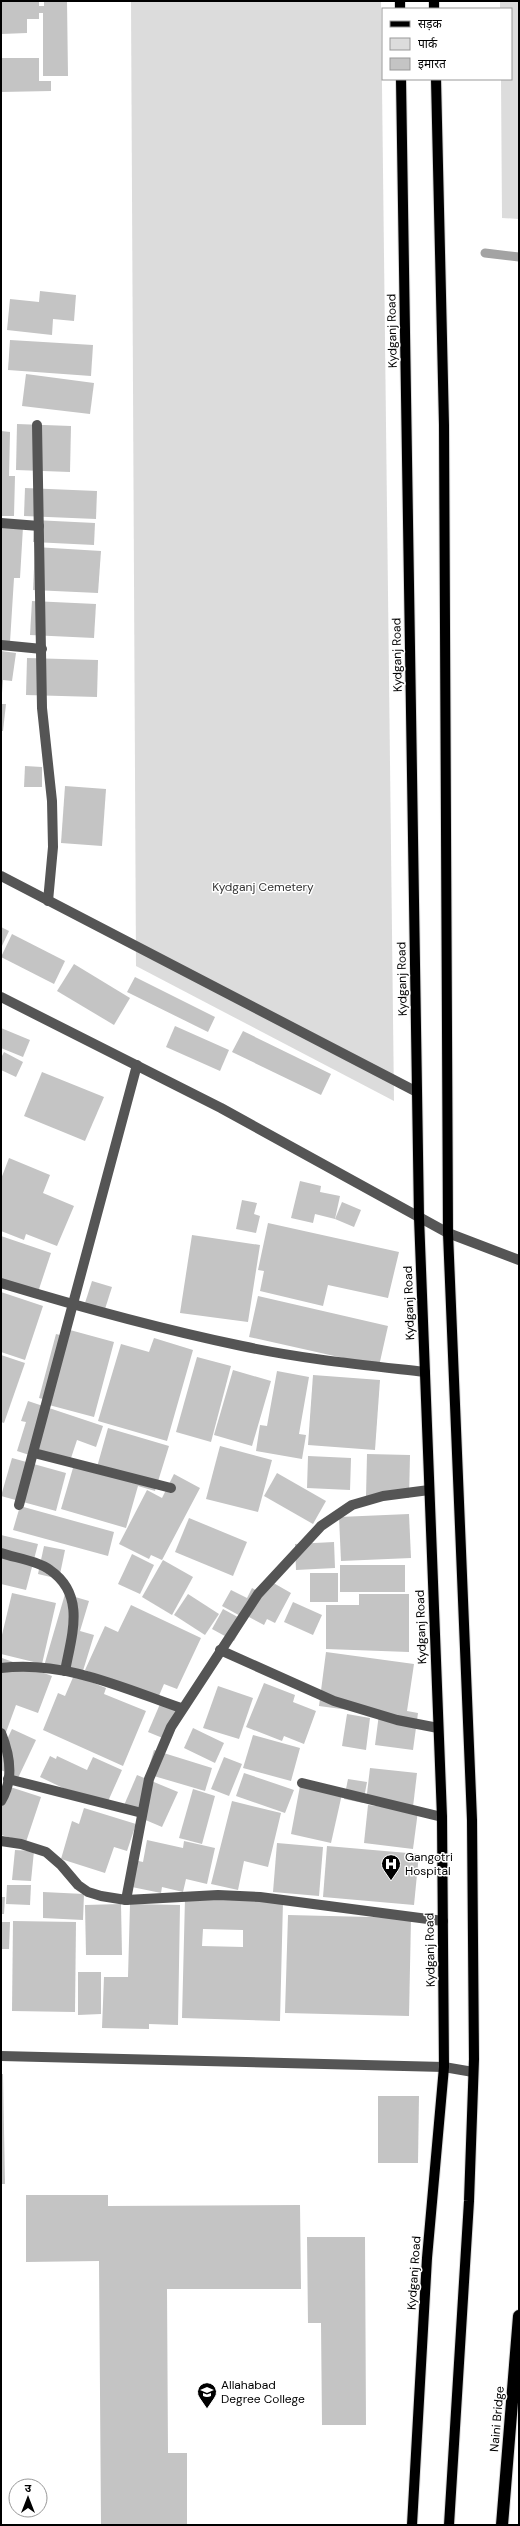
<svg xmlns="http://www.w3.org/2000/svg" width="520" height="2526" viewBox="0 0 520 2526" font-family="'DM Sans','Noto Sans Devanagari',sans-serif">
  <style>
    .green { fill: #dcdcdc }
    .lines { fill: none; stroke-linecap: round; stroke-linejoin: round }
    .stream { stroke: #a3a3a3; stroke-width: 9 }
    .building { fill: #c4c4c4; fill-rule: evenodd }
    .major-casing { stroke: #dbdbdb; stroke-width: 12 }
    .highway-casing { stroke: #dbdbdb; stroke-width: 14 }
    .minor { stroke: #555; stroke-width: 10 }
    .major { stroke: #000; stroke-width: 10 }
    .highway { stroke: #000; stroke-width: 12 }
    .labels { text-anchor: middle; stroke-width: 3; stroke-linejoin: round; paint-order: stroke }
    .street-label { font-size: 12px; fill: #000; stroke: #fff }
    .park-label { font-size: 12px; fill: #333; stroke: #fff }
    .poi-label { font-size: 12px; fill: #000; stroke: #fff; text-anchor: start }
  </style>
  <rect width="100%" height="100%" fill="#fff"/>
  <g class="green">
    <polygon points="131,1 381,1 394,1101 136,966"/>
    <polygon points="500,1 519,1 519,219 502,218 501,79 511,79 511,9 500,9"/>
  </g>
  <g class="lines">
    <polyline class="stream" points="485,253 519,257"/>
  </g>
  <g class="building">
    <polygon points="1,1 39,1 39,6 44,6 44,1 67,1 68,76 43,76 43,13 39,13 39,19 27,19 27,33 1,34"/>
    <polygon points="1,58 39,58 39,81 51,81 51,91 1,92"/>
    <polygon points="40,291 76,295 74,321 53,319 52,335 7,330 10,299 39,302"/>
    <polygon points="10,340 93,345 91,376 8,370"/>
    <polygon points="26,374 94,383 90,414 22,406"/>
    <polygon points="17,424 71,426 70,472 16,470"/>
    <polygon points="1,431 10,432 9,476 15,476 14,516 1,516"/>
    <polygon points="25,488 97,491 96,519 24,516"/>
    <polygon points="34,520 95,523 94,545 33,542"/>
    <polygon points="1,526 23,527 20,578 14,578 10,642 1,641"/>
    <polygon points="35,547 101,551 98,593 33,590"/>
    <polygon points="32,601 96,604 94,638 30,635"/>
    <polygon points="1,651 16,653 12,681 3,680 2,693"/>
    <polygon points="27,658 98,660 97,697 26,695"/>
    <polygon points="1,704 6,704 3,731 1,731"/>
    <polygon points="25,766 42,767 42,787 24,787"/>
    <polygon points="65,786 106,789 102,846 61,843"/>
    <polygon points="1,927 9,931 1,948"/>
    <polygon points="12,934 65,961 54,984 1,957"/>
    <polygon points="74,964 130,998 114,1025 57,991"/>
    <polygon points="135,977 215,1017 208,1032 127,992"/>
    <polygon points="175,1026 229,1050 220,1071 166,1047"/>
    <polygon points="1,1028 30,1040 23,1057 1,1048"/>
    <polygon points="243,1031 331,1074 321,1095 232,1052"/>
    <polygon points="4,1052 23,1062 16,1077 1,1070 1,1058"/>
    <polygon points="42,1072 104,1097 85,1141 24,1116"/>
    <polygon points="9,1158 50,1175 43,1193 74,1206 57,1246 26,1234 24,1240 1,1231 1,1179"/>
    <polygon points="300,1181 321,1186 320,1192 340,1196 335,1219 315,1214 313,1223 291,1218"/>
    <polygon points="242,1200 257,1203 254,1214 260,1216 256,1233 236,1229"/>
    <polygon points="342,1202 361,1210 354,1227 335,1219"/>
    <polygon points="268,1223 399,1252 388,1298 328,1285 323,1306 260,1291 264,1271 258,1270"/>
    <polygon points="192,1235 260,1245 248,1322 180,1313"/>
    <polygon points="1,1236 51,1253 36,1298 1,1286"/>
    <polygon points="92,1281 112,1287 105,1309 85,1303"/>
    <polygon points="1,1292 43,1306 25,1360 1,1352"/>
    <polygon points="258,1296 388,1326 379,1366 249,1337"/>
    <polygon points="70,1330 114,1342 94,1417 49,1405 51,1401 39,1398 56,1334 68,1337"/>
    <polygon points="154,1338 193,1350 167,1441 98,1421 121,1344 149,1352"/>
    <polygon points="1,1355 25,1363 4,1423 1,1422"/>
    <polygon points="197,1357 231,1366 211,1442 176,1432"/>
    <polygon points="233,1370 271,1381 252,1446 214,1435"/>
    <polygon points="277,1371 309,1377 299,1434 306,1435 302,1459 256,1451 260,1425 267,1426"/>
    <polygon points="313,1375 380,1380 375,1450 308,1445"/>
    <polygon points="28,1401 103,1426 96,1447 77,1440 71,1458 51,1462 17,1451 26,1422 21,1421"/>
    <polygon points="108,1428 169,1446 155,1491 138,1486 126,1528 61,1509 75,1461 97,1467"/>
    <polygon points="220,1446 272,1460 258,1512 206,1499"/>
    <polygon points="367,1454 410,1455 409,1498 366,1497"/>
    <polygon points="308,1456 351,1458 350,1490 307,1488"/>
    <polygon points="12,1458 66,1473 56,1511 1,1496"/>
    <polygon points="277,1473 326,1501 313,1524 264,1496"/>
    <polygon points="174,1474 200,1488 162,1560 151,1555 149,1559 119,1544 147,1490 162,1498"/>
    <polygon points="20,1506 114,1532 108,1556 13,1530"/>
    <polygon points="409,1514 411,1558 341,1561 339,1517"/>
    <polygon points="189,1518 247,1542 233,1576 175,1552"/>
    <polygon points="1,1535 38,1544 26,1590 1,1584"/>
    <polygon points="334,1542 335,1568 296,1570 295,1544"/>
    <polygon points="44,1546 65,1550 59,1579 38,1574"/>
    <polygon points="132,1554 154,1565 140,1594 118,1584"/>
    <polygon points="163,1560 193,1577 172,1615 142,1597"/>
    <rect x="340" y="1565" width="65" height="27"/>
    <rect x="310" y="1573" width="28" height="29"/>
    <polygon points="270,1581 291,1593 275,1623 267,1619 264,1625 247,1616 246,1619 222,1606 231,1590 247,1598 252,1588 263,1594"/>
    <polygon points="12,1593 56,1603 42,1664 1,1654 1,1639"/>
    <polygon points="65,1594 89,1601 80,1631 94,1635 82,1674 44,1666"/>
    <polygon points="188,1594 219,1614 205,1635 174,1615"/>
    <polygon points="359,1594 409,1594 409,1652 326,1649 326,1605 359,1605"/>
    <polygon points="293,1602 322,1615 313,1635 284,1622"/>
    <polygon points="131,1605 201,1638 177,1689 164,1684 158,1698 133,1692 85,1670 105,1626 118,1632"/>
    <polygon points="223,1609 245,1621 234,1641 212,1629"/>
    <polygon points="326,1652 414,1664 407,1711 418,1713 413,1750 375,1745 379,1714 319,1706"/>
    <polygon points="2,1658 52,1676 38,1713 16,1705 1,1746"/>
    <polygon points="74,1675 106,1688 104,1694 146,1711 123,1766 43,1730 58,1693 65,1696"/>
    <polygon points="264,1683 295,1695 293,1702 316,1711 304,1744 284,1736 282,1741 246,1727"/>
    <polygon points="218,1686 253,1698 239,1739 203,1728"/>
    <polygon points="163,1697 185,1707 170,1741 148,1732"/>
    <polygon points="347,1714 370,1718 366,1750 342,1746"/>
    <polygon points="193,1728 224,1743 215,1763 184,1748"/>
    <polygon points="12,1729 36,1740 18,1778 1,1770 1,1752"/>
    <polygon points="253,1735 300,1748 291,1781 243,1768"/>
    <polygon points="154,1750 212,1768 205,1791 147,1774"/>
    <polygon points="50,1756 56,1759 57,1756 87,1770 93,1757 122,1770 105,1808 40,1777"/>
    <polygon points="224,1757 242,1764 229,1796 211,1789"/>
    <polygon points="370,1768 417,1773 413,1807 366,1802"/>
    <polygon points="244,1773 294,1790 285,1813 236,1796"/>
    <polygon points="137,1775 178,1792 162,1827 122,1810"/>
    <polygon points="348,1779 367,1782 363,1803 344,1799"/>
    <polygon points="1,1784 41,1797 26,1842 1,1835"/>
    <polygon points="300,1786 342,1794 331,1843 291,1834"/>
    <polygon points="193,1789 215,1796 202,1844 179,1838"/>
    <polygon points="232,1801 281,1813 268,1867 244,1861 238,1890 211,1884"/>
    <polygon points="368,1805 418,1811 413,1849 364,1843"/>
    <polygon points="84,1808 136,1824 127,1851 114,1847 105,1873 61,1859 72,1821 79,1824"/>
    <polygon points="147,1840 183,1848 184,1841 215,1848 207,1884 186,1879 183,1892 162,1887 161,1893 127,1886 134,1860 143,1862"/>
    <polygon points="277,1843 323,1847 319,1896 273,1892"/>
    <polygon points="327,1846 419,1854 414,1905 323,1897"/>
    <polygon points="15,1850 34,1851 31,1881 12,1880"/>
    <polygon points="7,1885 31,1885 30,1905 6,1904"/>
    <polygon points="43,1892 84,1894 83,1920 43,1918"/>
    <polygon points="1,1897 5,1897 4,1914 1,1914"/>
    <path d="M 185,1898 L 283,1901 L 280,2021 L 182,2018 ZM 203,1929 L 243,1930 L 243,1947 L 202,1946 Z"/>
    <polygon points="121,1904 122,1955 86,1955 85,1905"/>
    <polygon points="130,1904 180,1905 178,2025 149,2024 149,2029 102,2028 104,1977 128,1977"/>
    <polygon points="288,1915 411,1918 409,2016 285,2013"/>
    <polygon points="13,1921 76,1922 75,2012 12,2011"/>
    <polygon points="1,1922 10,1922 9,1949 1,1949"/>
    <polygon points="78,1972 101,1972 101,2014 78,2015"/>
    <polygon points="1,2074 3,2074 5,2184 1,2184"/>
    <polygon points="378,2096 419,2096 418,2163 378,2163"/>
    <polygon points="26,2195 108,2195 108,2206 300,2205 301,2289 167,2289 168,2453 187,2453 187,2525 101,2525 99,2261 26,2262"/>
    <polygon points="307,2237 365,2237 366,2425 322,2425 321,2323 308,2323"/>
  </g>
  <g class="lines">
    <g class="major-casing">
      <g id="major">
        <polyline points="400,1 400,9"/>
        <polyline points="434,1 434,9"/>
        <polyline points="401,79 419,1217 442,1817 444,2067 427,2258 412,2525"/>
        <polyline points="436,79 444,425 448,1233 472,1820 474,2059 469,2201 449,2525"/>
      </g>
    </g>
    <g class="highway-casing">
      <polyline id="highway" points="502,2525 519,2316"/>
    </g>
    <g class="minor">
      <polyline points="37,425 42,708 52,801 53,847 48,901"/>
      <polyline points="1,523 39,526"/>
      <polyline points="1,645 42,649"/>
      <polyline points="1,876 417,1092"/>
      <polyline points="1,997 221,1108 448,1233 519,1260"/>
      <path d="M 1,1283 C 80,1307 161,1329 242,1346 C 302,1359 364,1365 425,1372"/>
      <polyline points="34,1453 171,1488"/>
      <polyline points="19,1505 137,1065"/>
      <path d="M 1,1553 C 16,1558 38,1561 50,1570 C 86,1595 72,1634 65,1671"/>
      <polyline points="220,1650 334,1701 397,1720 438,1728"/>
      <path d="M 1,1668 C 64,1660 123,1688 181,1708"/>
      <path d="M 1,1733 C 10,1755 14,1780 1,1801"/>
      <polyline points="8,1779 142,1813"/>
      <polyline points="302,1783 442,1817"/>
      <polyline points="1,1841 21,1844 46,1852 61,1865 78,1885 88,1892 101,1896 126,1900 218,1895 260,1897 443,1921"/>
      <polyline points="126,1900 149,1779 171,1727 258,1594 321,1526 352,1505 383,1496 429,1490"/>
      <polyline points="1,2056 444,2067 473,2072"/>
    </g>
    <use href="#major" class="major"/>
    <use href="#highway" class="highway"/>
  </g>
  <defs>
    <g id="hospital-pin" transform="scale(1)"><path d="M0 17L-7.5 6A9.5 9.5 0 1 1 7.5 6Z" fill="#000" stroke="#fff"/><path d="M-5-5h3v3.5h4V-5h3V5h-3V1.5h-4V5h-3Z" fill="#fff"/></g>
    <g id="university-pin" transform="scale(1)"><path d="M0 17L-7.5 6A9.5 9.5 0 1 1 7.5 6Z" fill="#000" stroke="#fff"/><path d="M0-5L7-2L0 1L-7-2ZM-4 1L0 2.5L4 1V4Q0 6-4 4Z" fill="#fff"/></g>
  </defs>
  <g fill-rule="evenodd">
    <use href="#hospital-pin" x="391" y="1864"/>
    <use href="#university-pin" x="207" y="2392"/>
  </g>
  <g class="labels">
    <g class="street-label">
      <text transform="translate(392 331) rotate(-91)" y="4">Kydganj Road</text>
      <text transform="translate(397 655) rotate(-91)" y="4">Kydganj Road</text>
      <text transform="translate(402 979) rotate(-91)" y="4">Kydganj Road</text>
      <text transform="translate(409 1303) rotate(-92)" y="4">Kydganj Road</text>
      <text transform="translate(421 1627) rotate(-92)" y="4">Kydganj Road</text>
      <text transform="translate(430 1950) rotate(-91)" y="4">Kydganj Road</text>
      <text transform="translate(414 2273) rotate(-86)" y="4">Kydganj Road</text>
      <text transform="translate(497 2419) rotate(-85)" y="4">Naini Bridge</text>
    </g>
    <g class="park-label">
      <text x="263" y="891">Kydganj Cemetery</text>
    </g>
    <g class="poi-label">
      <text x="405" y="1861">Gangotri<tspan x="405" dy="14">Hospital</tspan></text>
      <text x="221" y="2389">Allahabad<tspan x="221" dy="14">Degree College</tspan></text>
    </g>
  </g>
  <rect width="520" height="2526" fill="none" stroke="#000000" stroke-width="4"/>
  <rect x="382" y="8" width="130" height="72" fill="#ffffff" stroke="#999999"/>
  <rect x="390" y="21" width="20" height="6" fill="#000000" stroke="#999999"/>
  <text x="418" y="28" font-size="12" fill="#000000">सड़क</text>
  <rect x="390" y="38" width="20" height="12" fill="#dcdcdc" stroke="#999999"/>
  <text x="418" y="48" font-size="12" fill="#000000">पार्क</text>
  <rect x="390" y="58" width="20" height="12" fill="#c4c4c4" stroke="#999999"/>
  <text x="418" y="68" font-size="12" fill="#000000">इमारत</text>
  <g transform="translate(28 2498)"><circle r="19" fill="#ffffff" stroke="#999999"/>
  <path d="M0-3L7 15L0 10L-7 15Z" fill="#000000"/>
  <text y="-6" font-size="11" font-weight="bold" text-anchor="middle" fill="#000000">उ</text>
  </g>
</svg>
